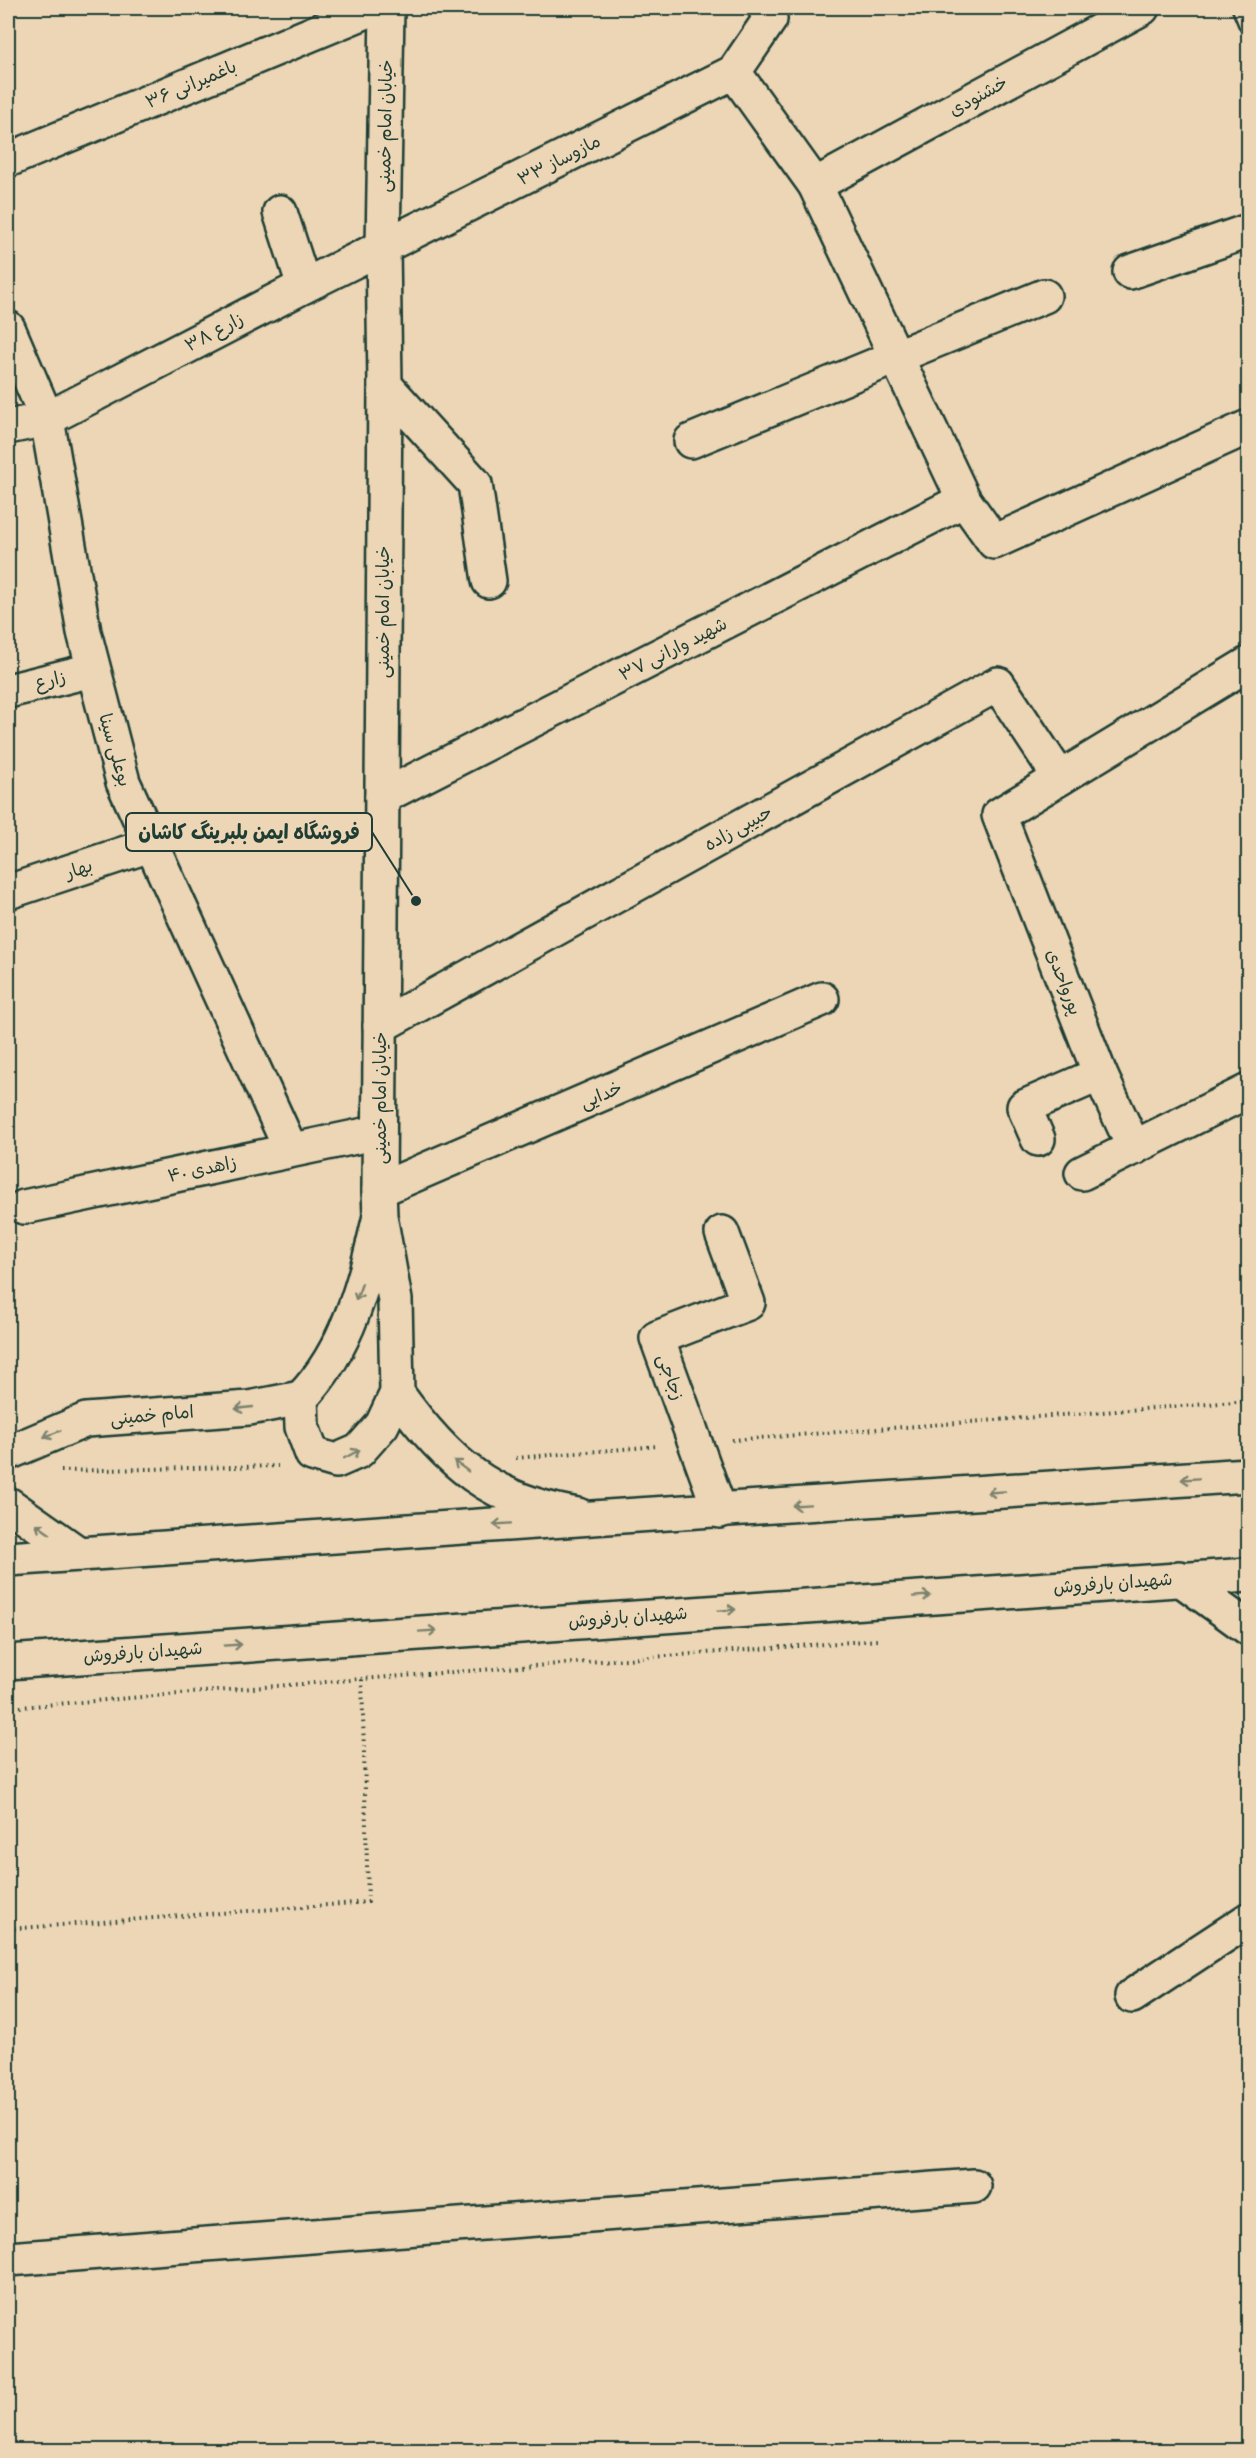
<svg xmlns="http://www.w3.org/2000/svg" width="1256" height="2458" viewBox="0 0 1256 2458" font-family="'Patrick Hand','Playpen Sans Arabic',sans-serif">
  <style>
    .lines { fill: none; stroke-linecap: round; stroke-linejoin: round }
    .service-casing { stroke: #1f3d34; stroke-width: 21 }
    .minor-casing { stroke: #1f3d34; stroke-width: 38 }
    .tertiary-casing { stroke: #1f3d34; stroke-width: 38 }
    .secondary-casing { stroke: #1f3d34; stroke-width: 38 }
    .trunk-casing { stroke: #1f3d34; stroke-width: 38 }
    .path { stroke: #1f3d34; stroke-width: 4; stroke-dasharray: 1.5 4.5; stroke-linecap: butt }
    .service { stroke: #ecd6b5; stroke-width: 16 }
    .minor { stroke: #ecd6b5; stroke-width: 33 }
    .tertiary { stroke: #ecd6b5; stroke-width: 33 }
    .secondary { stroke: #ecd6b5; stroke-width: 33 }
    .trunk { stroke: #ecd6b5; stroke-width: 33 }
    .oneway { stroke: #7b826e }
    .labels { text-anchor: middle; stroke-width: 4.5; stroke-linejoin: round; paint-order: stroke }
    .street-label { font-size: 18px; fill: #1f3d34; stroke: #ecd6b5 }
    .leader { fill: none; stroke: #1f3d34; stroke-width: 2 }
    .callout-dot { fill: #1f3d34; stroke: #ecd6b5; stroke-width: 2 }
    .callout { fill: #ecd6b5; stroke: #1f3d34; stroke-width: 2 }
    .callout-label { font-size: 20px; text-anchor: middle; font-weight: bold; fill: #1f3d34 }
  </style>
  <rect width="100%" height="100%" fill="#ecd6b5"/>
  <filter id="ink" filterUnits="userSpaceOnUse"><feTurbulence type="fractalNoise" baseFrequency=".0167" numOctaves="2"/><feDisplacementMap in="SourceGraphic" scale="12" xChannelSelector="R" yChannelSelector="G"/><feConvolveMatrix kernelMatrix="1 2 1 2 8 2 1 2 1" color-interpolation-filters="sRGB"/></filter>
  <g filter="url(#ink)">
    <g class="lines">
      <g class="service-casing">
        <polyline id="service" points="1241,8 1248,25"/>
      </g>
      <g class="minor-casing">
        <g id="minor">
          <polyline points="734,72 815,185 964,500 994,542 1248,427"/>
          <polyline points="8,160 374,8"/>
          <polyline points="815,185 1142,8"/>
          <polyline points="280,212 304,286"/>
          <polyline points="1130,272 1248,231"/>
          <polyline points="8,328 47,419 84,632 123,782 291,1150"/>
          <polyline points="385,385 475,484 489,581"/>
          <polyline points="8,427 47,419 304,286 734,72 770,19 765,8"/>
          <polyline points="691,441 1044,296"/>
          <polyline points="8,691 92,670"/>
          <polyline points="382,797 964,500"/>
          <polyline points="8,892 150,845"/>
          <polyline points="380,1026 998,684 1060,778"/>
          <polyline points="1038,1139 1024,1107 1100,1074"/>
          <polyline points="1134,1148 1100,1074 999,815 1248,664"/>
          <polyline points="1082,1173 1248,1091"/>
          <polyline points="379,1190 822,999"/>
          <polyline points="24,1207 379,1132"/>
          <polyline points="8,1504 79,1554"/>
          <polyline points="720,1511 657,1338 748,1303 722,1233"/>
          <polyline points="1132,1996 1248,1920"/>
          <polyline points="8,2259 974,2186"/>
        </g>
      </g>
      <g class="tertiary-casing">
        <polyline id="tertiary" points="1179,1578 1248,1628"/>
      </g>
      <g class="secondary-casing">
        <g id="secondary">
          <path d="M 380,1216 C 365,1280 349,1349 301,1398 L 302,1427 L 312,1454 L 336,1461 L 359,1451 L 382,1425 L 397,1393 L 395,1300 L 380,1216 L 379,1190 L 385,385 L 383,247 L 387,8"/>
          <path d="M 397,1393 C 447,1463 491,1501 578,1515"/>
          <polyline points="8,1453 86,1420 249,1408 301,1398"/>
        </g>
      </g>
      <g class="trunk-casing">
        <g id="trunk">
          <polyline points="8,1559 592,1518 1248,1475"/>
          <polyline points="8,1662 1248,1575"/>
        </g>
      </g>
      <g class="path">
        <polyline points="732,1440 1248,1401"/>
        <polyline points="516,1458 658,1446"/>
        <polyline points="61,1471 278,1466"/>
        <polyline points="8,1708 362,1679 878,1640"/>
        <polyline points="8,1929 368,1902 362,1679"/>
      </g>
      <use href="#service" class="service"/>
      <use href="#minor" class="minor"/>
      <use href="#tertiary" class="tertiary"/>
      <use href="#secondary" class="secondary"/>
      <use href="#trunk" class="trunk"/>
    </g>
    <defs><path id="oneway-shaft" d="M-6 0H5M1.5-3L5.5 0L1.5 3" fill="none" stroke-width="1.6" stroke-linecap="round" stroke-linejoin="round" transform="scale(1.5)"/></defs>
    <g class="oneway">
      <use href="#oneway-shaft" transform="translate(359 1292) rotate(109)"/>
      <use href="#oneway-shaft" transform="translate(244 1408) rotate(174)"/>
      <use href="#oneway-shaft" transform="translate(52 1434) rotate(158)"/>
      <use href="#oneway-shaft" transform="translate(352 1454) rotate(-28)"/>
      <use href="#oneway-shaft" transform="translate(461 1466) rotate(-143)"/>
      <use href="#oneway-shaft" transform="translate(1190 1479) rotate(176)"/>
      <use href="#oneway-shaft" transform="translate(996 1492) rotate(176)"/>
      <use href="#oneway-shaft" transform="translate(801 1505) rotate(176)"/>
      <use href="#oneway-shaft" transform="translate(502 1524) rotate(176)"/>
      <use href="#oneway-shaft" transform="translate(43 1529) rotate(-145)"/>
      <use href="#oneway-shaft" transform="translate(922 1596) rotate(-4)"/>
      <use href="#oneway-shaft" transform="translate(727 1610) rotate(-4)"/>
      <use href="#oneway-shaft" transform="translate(428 1631) rotate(-4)"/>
      <use href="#oneway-shaft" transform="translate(233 1645) rotate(-4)"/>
    </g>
  </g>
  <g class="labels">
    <g class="street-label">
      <text transform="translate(191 84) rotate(-23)" y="6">باغمیرانی ۳۶</text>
      <text transform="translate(978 96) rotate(-29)" y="6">خشنودی</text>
      <text transform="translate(385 126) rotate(-89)" y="6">خیابان امام خمینی</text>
      <text transform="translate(559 160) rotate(-27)" y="6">مازوساز ۳۳</text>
      <text transform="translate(214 332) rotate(-28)" y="6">زارع ۳۸</text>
      <text transform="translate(383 612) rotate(-90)" y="6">خیابان امام خمینی</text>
      <text transform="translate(673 649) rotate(-27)" y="6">شهید وارانی ۳۷</text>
      <text transform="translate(50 680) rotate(-14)" y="6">زارع</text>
      <text transform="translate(115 750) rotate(74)" y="6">بوعلی سینا</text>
      <text transform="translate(738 828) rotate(-29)" y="6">حبیبی زاده</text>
      <text transform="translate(79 869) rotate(-18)" y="6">بهار</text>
      <text transform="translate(1064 982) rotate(69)" y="6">پورواحدی</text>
      <text transform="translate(601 1095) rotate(-23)" y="6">خدایی</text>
      <text transform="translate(380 1098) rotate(-90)" y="6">خیابان امام خمینی</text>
      <text transform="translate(202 1169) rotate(-12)" y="6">زاهدی ۴۰</text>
      <text transform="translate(671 1377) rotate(70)" y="6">زجاجی</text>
      <text transform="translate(152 1415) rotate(-5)" y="6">امام خمینی</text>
      <text transform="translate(1113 1583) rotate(-4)" y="6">شهیدان بارفروش</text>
      <text transform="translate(628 1617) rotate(-4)" y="6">شهیدان بارفروش</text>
      <text transform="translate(143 1652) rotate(-4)" y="6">شهیدان بارفروش</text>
    </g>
  </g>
  <path class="leader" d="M416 901L372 832"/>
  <circle class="callout-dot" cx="416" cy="901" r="6"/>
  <rect class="callout" x="126" y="813" width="246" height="38" rx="6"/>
  <g class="callout-label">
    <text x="249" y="839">فروشگاه ایمن بلبرینگ کاشان</text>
  </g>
  <rect width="1256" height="2458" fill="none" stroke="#ecd6b5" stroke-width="30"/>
  <rect x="15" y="15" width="1226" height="2428" fill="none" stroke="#1f3d34" stroke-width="2" filter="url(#ink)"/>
</svg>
